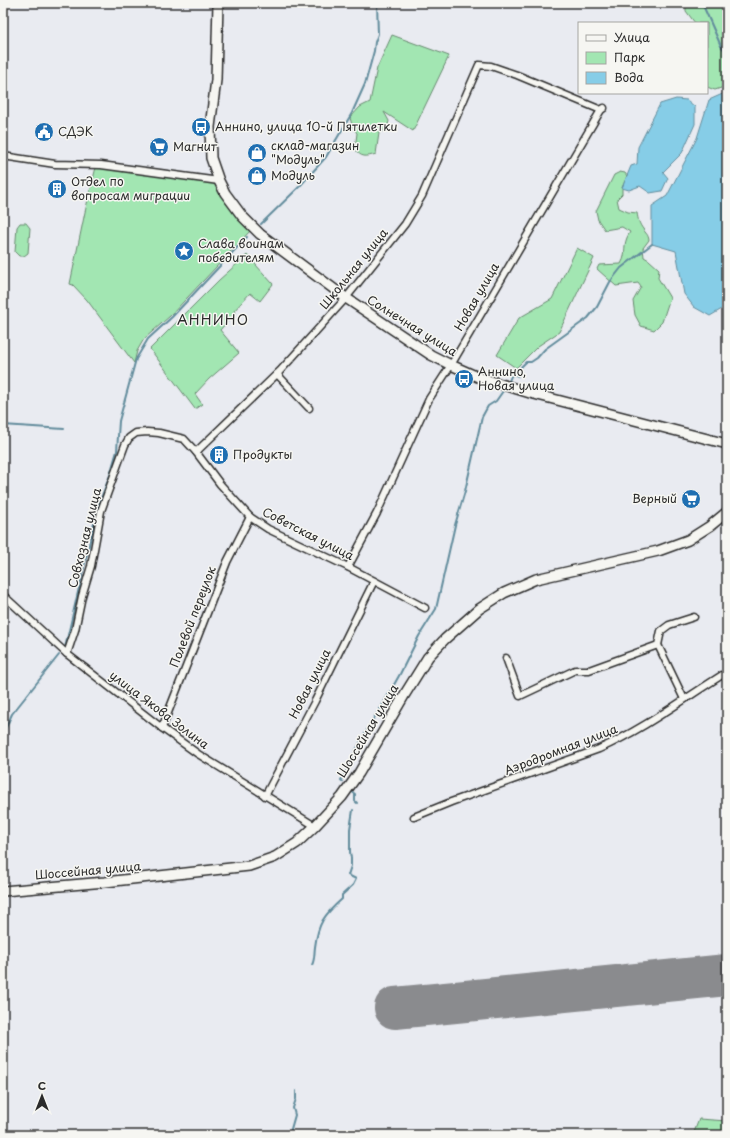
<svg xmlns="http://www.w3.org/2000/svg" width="730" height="1138" viewBox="0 0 730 1138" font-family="'Playpen Sans',sans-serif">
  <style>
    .green { fill: #a2e6b2; stroke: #66886e }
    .water { fill: #86cde7; stroke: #628c9c }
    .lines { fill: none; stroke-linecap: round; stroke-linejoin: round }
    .stream { stroke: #628c9c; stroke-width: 2 }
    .runway { stroke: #8a8b8e; stroke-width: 42 }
    .street-casing { stroke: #2b2b2b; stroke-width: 9 }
    .secondary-casing { stroke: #2b2b2b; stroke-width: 12 }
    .street { stroke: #f6f6f2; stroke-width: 6 }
    .secondary { stroke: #f6f6f2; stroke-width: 9 }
    .labels { text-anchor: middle; stroke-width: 3; stroke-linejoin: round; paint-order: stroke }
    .poi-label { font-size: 12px; fill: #2b2b2b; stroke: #f6f6f2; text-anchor: start }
    .street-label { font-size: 12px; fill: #2b2b2b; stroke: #f6f6f2 }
    .quarter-label { font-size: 14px; letter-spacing: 1px; fill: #2b2b2b; stroke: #f6f6f2 }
  </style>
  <rect width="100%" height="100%" fill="#e9ebf1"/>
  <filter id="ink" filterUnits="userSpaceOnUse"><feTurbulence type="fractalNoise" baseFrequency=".025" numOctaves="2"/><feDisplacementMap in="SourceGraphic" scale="8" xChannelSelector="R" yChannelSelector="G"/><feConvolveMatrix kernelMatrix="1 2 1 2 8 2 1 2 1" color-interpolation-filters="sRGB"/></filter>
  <g filter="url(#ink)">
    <g class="green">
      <polygon points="686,3 727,3 727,86 715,90 707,87 707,23 695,23 686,11"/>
      <path d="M 392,35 L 449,56 L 413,131 L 384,112 L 389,121 L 387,129 L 379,133 L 376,154 C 366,157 361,158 355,149 L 357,133 L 353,128 L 350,118 L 360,107 L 370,102 L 377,68 Z"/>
      <polygon points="96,167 218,183 251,230 170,316 144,339 137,351 134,363 87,300 73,285 70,284 85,212"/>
      <path d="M 620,172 L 625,173 L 627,176 L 622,188 L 622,194 L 617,199 L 619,208 L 628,212 L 637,213 C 638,219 639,224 643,229 C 646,234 648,234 649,240 L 643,248 L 644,257 L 649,260 L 659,269 L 658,278 L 670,298 L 662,322 L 654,330 L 641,326 L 635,315 L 633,301 L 641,287 L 638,283 L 616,286 L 597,269 L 599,265 L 621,264 C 628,252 621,246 630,232 L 622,227 L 605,230 L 598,220 L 596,211 L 614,175 Z"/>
      <polygon points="20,223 26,223 30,228 28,253 24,256 19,256 15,252 17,227"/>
      <polygon points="577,248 594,258 559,332 538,346 516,368 497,355 519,318 552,299"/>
      <polygon points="247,255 273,284 260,301 250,293 234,311 235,313 220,330 239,353 209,379 195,394 202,404 195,409 150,349 219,280"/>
      <polygon points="699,1119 727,1121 727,1135 693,1135"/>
    </g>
    <g class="water">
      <polygon points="727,92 727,306 710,316 694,307 684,294 676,251 652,244 652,206 667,196 697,138 709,100"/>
      <polygon points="676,99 687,100 695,107 695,124 682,153 663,172 668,178 662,191 650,193 640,186 629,190 622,188 631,166 637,164 638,147 660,104"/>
    </g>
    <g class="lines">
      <g class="stream">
        <polyline points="702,3 721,46 727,53"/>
        <polyline points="261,224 299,187 326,157 352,113 365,84 374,51 375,42 378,34 377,3"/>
        <polyline points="509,381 511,376 514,374 518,376 520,373 519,369 526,362 531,362 537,358 545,349 588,318 597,307 610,282 621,268 652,244"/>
        <polyline points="3,425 64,429"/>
        <polyline points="65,648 98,506 110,475 117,451 119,421 136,359 148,339 172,317 247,237"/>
        <polyline points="3,734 12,714 59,655"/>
        <polyline points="343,782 341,780 351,763 354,754 372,721 382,706 400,674 419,636 436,609 455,525 465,491 482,417 488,406 496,401 503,391"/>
        <polyline points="351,791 355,794 355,801 357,803"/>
        <path d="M 312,965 C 315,959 314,954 315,947 C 318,923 324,915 342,899 L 342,895 L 353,885 L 356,879 L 348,875 L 351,866 L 351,858 L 350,852 L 350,829 L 353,810"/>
        <polyline points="291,1135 291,1129 295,1115 293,1108 296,1099 296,1091"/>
        <polyline points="659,1135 727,1132"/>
      </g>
      <polyline class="runway" points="395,1008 727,975"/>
      <g class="street-casing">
        <g id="street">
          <polyline points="3,156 55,164 101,165 219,181"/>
          <polyline points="277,374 309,408"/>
          <polyline points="196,452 280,371 346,298 405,224 422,196 479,65 491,66 517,75 601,110"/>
          <polyline points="348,567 377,513 429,399 451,365 601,110 604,108"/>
          <polyline points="3,595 67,654 162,728 198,754 315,826"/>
          <polyline points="658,645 684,699"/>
          <polyline points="67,654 75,630 82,596 91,566 101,511 125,445 129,438 136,433 147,432 159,433 184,439 196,452 220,484 250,517 268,529 348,567 425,608"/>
          <polyline points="506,658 520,696 575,670 589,670 658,645 661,631 669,625 694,617"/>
          <polyline points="162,728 227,562 250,517"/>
          <polyline points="265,796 315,701 374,581"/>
          <path d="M 414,817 L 451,802 L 599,749 C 644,729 685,698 727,672"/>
        </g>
      </g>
      <g class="secondary-casing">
        <g id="secondary">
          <polyline points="218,3 216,80 210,127 211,158 219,181 225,193 242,216 260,234 346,298 431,355 451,365 478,377 530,393 727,444"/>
          <polyline points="3,891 105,882 249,866 275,857 297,843 315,826 342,797 359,773 405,694 428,657 445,639 479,609 504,593 536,579 658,551 688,540 710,526 727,512"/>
        </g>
      </g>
      <use href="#street" class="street"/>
      <use href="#secondary" class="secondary"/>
    </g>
  </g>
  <defs>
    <g id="bus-disc" transform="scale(1)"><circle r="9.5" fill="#1f6fb2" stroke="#f6f6f2"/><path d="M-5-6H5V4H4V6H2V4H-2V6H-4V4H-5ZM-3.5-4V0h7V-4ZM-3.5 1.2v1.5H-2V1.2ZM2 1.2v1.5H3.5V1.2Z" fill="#fff"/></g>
    <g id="civic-disc" transform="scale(1)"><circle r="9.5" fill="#1f6fb2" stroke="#f6f6f2"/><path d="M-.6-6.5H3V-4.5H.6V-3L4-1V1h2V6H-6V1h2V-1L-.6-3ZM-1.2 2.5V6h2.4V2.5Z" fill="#fff"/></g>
    <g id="supermarket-disc" transform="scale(1)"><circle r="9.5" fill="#1f6fb2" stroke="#f6f6f2"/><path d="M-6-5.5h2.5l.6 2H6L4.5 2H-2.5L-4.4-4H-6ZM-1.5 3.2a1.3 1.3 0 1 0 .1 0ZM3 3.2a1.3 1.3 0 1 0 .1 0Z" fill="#fff"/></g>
    <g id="shop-disc" transform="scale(1)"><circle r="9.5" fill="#1f6fb2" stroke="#f6f6f2"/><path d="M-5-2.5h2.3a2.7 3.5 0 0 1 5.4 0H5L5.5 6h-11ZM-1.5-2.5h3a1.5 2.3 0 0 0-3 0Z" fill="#fff"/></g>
    <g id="building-disc" transform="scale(1)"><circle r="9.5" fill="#1f6fb2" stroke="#f6f6f2"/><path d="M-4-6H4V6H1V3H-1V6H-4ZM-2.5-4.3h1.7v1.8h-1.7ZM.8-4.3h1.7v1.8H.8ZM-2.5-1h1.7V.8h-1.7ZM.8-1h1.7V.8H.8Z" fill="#fff"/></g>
    <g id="sight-disc" transform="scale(1)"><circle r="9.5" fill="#1f6fb2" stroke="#f6f6f2"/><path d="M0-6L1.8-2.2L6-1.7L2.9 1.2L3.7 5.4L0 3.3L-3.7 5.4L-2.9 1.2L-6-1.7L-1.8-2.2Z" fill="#fff"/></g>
  </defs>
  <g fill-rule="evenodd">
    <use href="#bus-disc" x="201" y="127"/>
    <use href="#civic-disc" x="44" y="132"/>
    <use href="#supermarket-disc" x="159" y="147"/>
    <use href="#shop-disc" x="257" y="153"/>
    <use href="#shop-disc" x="257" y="176"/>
    <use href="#building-disc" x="57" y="189"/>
    <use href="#sight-disc" x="184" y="251"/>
    <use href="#bus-disc" x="464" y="379"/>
    <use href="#building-disc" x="219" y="455"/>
    <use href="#supermarket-disc" x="691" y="499"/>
  </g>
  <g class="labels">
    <g class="poi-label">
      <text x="215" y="131">Аннино, улица 10-й Пятилетки</text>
      <text x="58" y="136">СДЭК</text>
      <text x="271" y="150">склад-магазин<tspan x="271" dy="14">"Модуль"</tspan></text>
      <text x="173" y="151">Магнит</text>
      <text x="271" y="180">Модуль</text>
      <text x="71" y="186">Отдел по<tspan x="71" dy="14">вопросам миграции</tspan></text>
      <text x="198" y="248">Слава воинам<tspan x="198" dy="14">победителям</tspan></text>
      <text x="478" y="376">Аннино,<tspan x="478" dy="14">Новая улица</tspan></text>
      <text x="233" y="459">Продукты</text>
      <text x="677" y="503" text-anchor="end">Верный</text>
    </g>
    <g class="street-label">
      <text transform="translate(354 269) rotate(-51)" y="4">Школьная улица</text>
      <text transform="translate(477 297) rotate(-60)" y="4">Новая улица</text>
      <text transform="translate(412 326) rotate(32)" y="4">Солнечная улица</text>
      <text transform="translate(308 534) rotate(27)" y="4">Советская улица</text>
      <text transform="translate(85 538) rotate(-76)" y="4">Совхозная улица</text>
      <text transform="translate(193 617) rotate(-69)" y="4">Полевой переулок</text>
      <text transform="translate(310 684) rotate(-63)" y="4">Новая улица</text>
      <text transform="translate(159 710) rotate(37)" y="4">улица Якова Золина</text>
      <text transform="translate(368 731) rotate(-59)" y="4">Шоссейная улица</text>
      <text transform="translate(561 750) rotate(-21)" y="4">Аэродромная улица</text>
      <text transform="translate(88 871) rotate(-5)" y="4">Шоссейная улица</text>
    </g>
    <g class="quarter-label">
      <text x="213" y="325">АННИНО</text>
    </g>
  </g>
  <rect width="730" height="1138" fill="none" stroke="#f6f6f2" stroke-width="16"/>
  <rect x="8" y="8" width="714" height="1122" fill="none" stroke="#2b2b2b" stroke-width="1.5" filter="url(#ink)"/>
  <rect x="578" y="22" width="130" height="72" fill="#f6f6f2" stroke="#a5a5a2"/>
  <rect x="586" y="35" width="20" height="6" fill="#f6f6f2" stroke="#a5a5a2"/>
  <text x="614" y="42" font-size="12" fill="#2b2b2b">Улица</text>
  <rect x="586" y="52" width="20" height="12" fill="#a2e6b2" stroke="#a5a5a2"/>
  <text x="614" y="62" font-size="12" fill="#2b2b2b">Парк</text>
  <rect x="586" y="72" width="20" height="12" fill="#86cde7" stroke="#a5a5a2"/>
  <text x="614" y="82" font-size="12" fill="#2b2b2b">Вода</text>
  <g transform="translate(42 1096)" stroke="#f6f6f2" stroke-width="3" paint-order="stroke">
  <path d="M0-3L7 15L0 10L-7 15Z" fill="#2b2b2b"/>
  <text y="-6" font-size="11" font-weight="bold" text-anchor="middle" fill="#2b2b2b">С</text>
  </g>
</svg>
